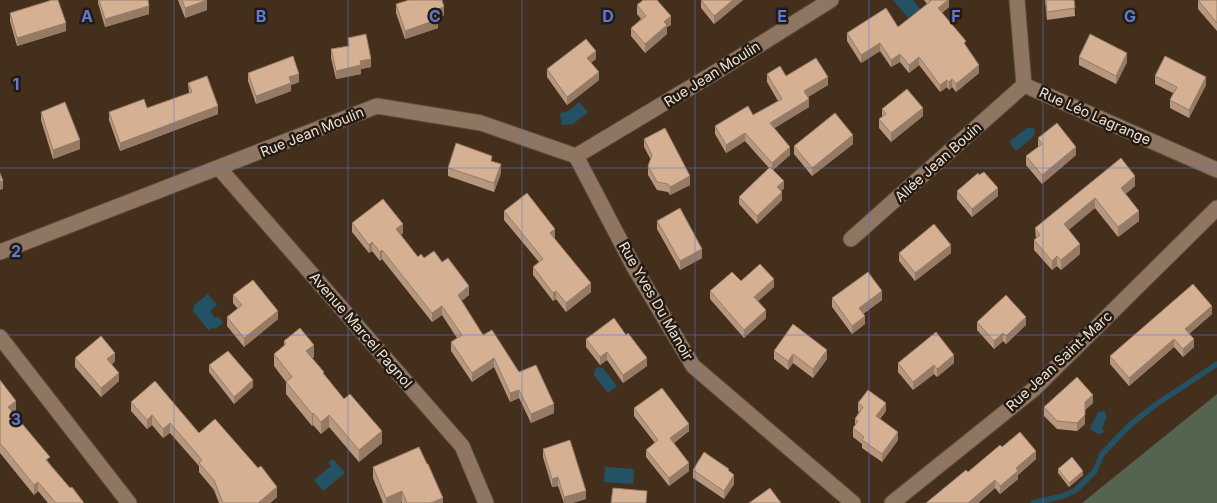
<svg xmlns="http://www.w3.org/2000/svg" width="1217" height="503" viewBox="0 0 1217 503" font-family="Inter,sans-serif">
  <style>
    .green { fill: #55644f }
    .water { fill: #245265 }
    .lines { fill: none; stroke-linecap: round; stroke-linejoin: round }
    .stream { stroke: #245265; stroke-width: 5.5 }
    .minor-casing { stroke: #5d4c3c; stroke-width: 17 }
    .minor { stroke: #8f7662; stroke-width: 15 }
    .wall { fill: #b7977e }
    .shaded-wall { fill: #957b66 }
    .building { fill: #d5b092; stroke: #957b66 }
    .grid { fill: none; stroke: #5c7ad8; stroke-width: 1; stroke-opacity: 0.55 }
    .labels { text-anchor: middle; stroke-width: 5; stroke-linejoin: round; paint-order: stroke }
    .street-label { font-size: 14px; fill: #f0e2d7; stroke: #231a11 }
    .grid-label { font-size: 16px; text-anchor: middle; font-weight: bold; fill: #5c7ad8; stroke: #231a11; stroke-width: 5; stroke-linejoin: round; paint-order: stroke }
  </style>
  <rect width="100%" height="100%" fill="#442f1d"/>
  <polygon class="green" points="1217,394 1217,503 1082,503"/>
  <g class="water">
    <polygon points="893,0 913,0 920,9 908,18"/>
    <polygon points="579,102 588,112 573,124 562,125 560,113 569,111"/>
    <polygon points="1027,128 1033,128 1035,130 1034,136 1016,151 1009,142"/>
    <polygon points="208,294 217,305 210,311 215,318 218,316 223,323 215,329 213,327 209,331 193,311 194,305"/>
    <polygon points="598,367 603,368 617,386 608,393 594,375 595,369"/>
    <polygon points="1104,411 1107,417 1102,428 1105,432 1098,434 1090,429 1098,412"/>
    <polygon points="333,459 345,473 323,491 314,480 331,466 328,462"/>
    <polygon points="605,467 634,469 633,484 604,482"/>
  </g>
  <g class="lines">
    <polyline class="stream" points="1033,503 1063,496 1076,490 1095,471 1102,454 1130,425 1155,405 1217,364"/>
    <g class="minor-casing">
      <g id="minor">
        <polyline points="1017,0 1024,85 1217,170"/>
        <polyline points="576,156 634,267 693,366 853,503"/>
        <polyline points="219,168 462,446 486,503"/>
        <polyline points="851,239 1024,85"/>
        <polyline points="0,252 377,106 481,123 576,156 711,75 831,0"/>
        <polyline points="0,337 129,503"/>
        <polyline points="892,503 1034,389 1217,208"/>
      </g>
    </g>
    <use href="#minor" class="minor"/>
  </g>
  <g class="wall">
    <polygon points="98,0 148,0 149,14 105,27 98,3"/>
    <polygon points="178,0 208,0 207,0 207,10 185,18"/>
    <polygon points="701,0 743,0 714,24 701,8"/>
    <polygon points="924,0 949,0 949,7 942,13 966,46 979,73 956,92 952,87 949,90 947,87 940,92 919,65 909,73 900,62 891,67 880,51 861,63 847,41 847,33 898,27 927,4"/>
    <polygon points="1045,0 1074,0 1075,16 1047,20"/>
    <polygon points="1198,0 1217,0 1217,31 1198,9"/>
    <polygon points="396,4 444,15 438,17 438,28 405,39 396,13"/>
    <polygon points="637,5 671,25 667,27 667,34 645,53 631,36 631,28 641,19 637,14"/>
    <polygon points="10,13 66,31 17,46 10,21"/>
    <polygon points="348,38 371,67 361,69 361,74 336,79 331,58 331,49 348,46"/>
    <polygon points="1079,57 1127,62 1116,84 1079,65"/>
    <polygon points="596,59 591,62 599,80 567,105 547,77 547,69"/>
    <polygon points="248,73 299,82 291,85 291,91 256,104 248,81"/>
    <polygon points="767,74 786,76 828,85 808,97 809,107 774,128 790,155 773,170 784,188 781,191 782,200 757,224 739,204 739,197 769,168 745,141 726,153 715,134 715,126 753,115 778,101 767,82"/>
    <polygon points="1155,76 1206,85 1189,118 1170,108 1170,100 1173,93 1155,84"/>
    <polygon points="188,83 218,114 120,151 109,120 109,112 147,108 189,93"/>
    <polygon points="882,109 923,116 891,142 879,128 879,119 882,117"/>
    <polygon points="41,112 80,149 53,159 41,120"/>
    <polygon points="1038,138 1076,155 1042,184 1026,165 1026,156 1038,147"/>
    <polygon points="644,139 690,185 670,195 668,192 657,190 648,175 648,166 651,160 644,147"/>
    <polygon points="853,144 812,176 794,154 794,146"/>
    <polygon points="1121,158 1135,186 1125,194 1139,221 1118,237 1095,208 1068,230 1080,254 1061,270 1057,266 1052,270 1034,250 1034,240 1036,239 1035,228"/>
    <polygon points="492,161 501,173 494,192 448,176 448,168"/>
    <polygon points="957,191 998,196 972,217 957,199"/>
    <polygon points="504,211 555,237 554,238 591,292 566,312 556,299 553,301 533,275 533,267 539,262 504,220"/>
    <polygon points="657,221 702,258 680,270 657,229"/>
    <polygon points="352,223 403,233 401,235 418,257 424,258 469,295 461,301 483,335 519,372 554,413 531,423 519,398 510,402 494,367 472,382 451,351 451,342 457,338 442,315 432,322 382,259 380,261 372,251 369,253 352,232"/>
    <polygon points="899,253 951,253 915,281 899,261"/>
    <polygon points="741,281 774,287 758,301 766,318 744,338 710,299 710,291"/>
    <polygon points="233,295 278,319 244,347 227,326 227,317 238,309 233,303"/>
    <polygon points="832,298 882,300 863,314 865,324 852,334 832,307"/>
    <polygon points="1212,314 1189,334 1194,347 1183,357 1174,347 1129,386 1110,364 1110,356"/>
    <polygon points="977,322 1026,325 1006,344 1003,341 994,349 977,330"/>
    <polygon points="586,339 647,366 623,383 607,360 600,365 586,347"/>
    <polygon points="284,341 314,357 312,358 324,375 344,399 382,443 359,462 329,427 321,434 313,425 312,426 286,394 286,382 274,366 274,354 284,346"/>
    <polygon points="774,351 827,359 813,378 793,363 788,370 774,359"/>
    <polygon points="75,358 115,361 112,364 119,381 101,397 75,367"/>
    <polygon points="898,363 954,363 937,377 934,374 913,390 898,372"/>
    <polygon points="209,365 253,387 234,404 209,372"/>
    <polygon points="0,380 16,410 13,413 50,464 70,488 84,503 48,503 38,491 34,495 0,453"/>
    <polygon points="131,402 199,433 277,497 270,503 219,503 214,490 199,472 199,466 170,433 163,438 152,425 147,429 131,411"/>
    <polygon points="858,403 886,411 880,419 898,440 882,462 862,448 862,444 853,437 853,428 855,426 855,419 859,412 858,411"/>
    <polygon points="1093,403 1085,410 1085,424 1077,431 1057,429 1044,416 1044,407"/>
    <polygon points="634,408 689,431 674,443 689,471 669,486 646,457 646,450 655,443 634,416"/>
    <polygon points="1002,447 1036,459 1018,475 1018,479 1000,494 995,488 978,503 968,472"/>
    <polygon points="543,449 586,499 572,503 564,503 558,486 552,487 543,457"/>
    <polygon points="373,467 443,503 402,503 402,502 399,503 383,503 373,478"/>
    <polygon points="1058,469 1083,475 1069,487 1058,473"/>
    <polygon points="693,470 734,484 724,499 693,478"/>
  </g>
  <g class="shaded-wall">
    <polygon points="205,0 208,0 207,0 207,10 185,18 185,8"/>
    <polygon points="733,0 743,0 714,24 714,16"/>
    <polygon points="948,0 949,0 949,7 938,16 938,8"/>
    <polygon points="149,6 149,14 105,27 105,19"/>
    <polygon points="444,7 444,15 435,18 435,10"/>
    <polygon points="671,16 671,25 667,27 667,34 645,53 645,44 664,22"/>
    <polygon points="438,19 438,28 405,39 405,31"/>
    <polygon points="66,23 66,31 17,46 17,38"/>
    <polygon points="880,43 880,51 861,63 861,55"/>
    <polygon points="596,51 596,59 587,66 587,58"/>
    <polygon points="1127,53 1127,62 1116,84 1116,76"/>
    <polygon points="900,54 900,62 891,67 891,60"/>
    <polygon points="919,57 919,65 909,73 909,65"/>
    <polygon points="371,59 371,67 361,69 361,74 336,79 336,71 360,61"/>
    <polygon points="979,65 979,73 956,92 956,84"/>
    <polygon points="599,72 599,80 567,105 567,97"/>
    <polygon points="299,74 299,82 291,85 291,91 256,104 256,96 289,77"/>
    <polygon points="828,77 828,85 804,99 804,91"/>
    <polygon points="1206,77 1206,85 1189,118 1189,110"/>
    <polygon points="952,79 952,87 949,90 949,82"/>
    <polygon points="947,80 947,87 940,92 940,85"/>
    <polygon points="809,99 809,107 770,131 770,123"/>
    <polygon points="218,106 218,114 120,151 120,143"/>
    <polygon points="923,108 923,116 891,142 891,133"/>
    <polygon points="745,133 745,141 726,153 726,145"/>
    <polygon points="853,135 853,144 812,176 812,168"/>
    <polygon points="80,140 80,149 53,159 53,150"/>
    <polygon points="790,147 790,155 772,171 772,163"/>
    <polygon points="1076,147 1076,155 1042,184 1042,175"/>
    <polygon points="501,164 501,173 494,192 494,183"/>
    <polygon points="690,176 690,185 670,195 670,187"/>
    <polygon points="1135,176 1135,186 1121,198 1121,188"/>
    <polygon points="3,181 3,189 0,190 0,182"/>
    <polygon points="784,181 784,188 777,195 777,187"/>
    <polygon points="998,188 998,196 972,217 972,209"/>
    <polygon points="782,192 782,200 757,224 757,216"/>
    <polygon points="1095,198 1095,208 1064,234 1064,224"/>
    <polygon points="1139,211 1139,221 1118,237 1118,227"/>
    <polygon points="403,224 403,233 396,238 396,229"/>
    <polygon points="555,229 555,237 550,241 550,233"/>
    <polygon points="372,242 372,251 369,253 369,245"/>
    <polygon points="1080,244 1080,254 1061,270 1061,260"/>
    <polygon points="951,245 951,253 915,281 915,273"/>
    <polygon points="702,249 702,258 680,270 680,261"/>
    <polygon points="382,250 382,259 380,261 380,252"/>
    <polygon points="1057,256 1057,266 1052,270 1052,261"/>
    <polygon points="774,279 774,287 754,305 754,297"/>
    <polygon points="591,283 591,292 566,312 566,303"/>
    <polygon points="469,286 469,295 458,304 458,295"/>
    <polygon points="556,291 556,299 553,301 553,293"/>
    <polygon points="882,291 882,300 859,316 859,308"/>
    <polygon points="442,306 442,315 432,322 432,313"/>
    <polygon points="1212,306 1212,314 1185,337 1185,329"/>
    <polygon points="766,310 766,318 744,338 744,330"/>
    <polygon points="278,311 278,319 244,347 244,338"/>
    <polygon points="865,316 865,324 852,334 852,326"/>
    <polygon points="1026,317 1026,325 1006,344 1006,336"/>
    <polygon points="1003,333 1003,341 994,349 994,341"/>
    <polygon points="1174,339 1174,347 1129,386 1129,378"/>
    <polygon points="1194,339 1194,347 1183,357 1183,349"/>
    <polygon points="314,345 314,357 306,363 306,351"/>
    <polygon points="827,350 827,359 813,378 813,369"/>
    <polygon points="607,352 607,360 600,365 600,357"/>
    <polygon points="115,353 115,361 107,368 107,359"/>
    <polygon points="793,354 793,363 788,370 788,361"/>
    <polygon points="954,355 954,363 937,377 937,369"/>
    <polygon points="494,358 494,367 472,382 472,373"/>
    <polygon points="647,358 647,366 623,383 623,375"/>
    <polygon points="934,365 934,374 913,390 913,382"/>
    <polygon points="119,373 119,381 101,397 101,388"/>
    <polygon points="253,380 253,387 234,404 234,397"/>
    <polygon points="519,390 519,398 510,402 510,393"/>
    <polygon points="1093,395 1093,403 1085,410 1085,424 1077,431 1077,423 1085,402"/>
    <polygon points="16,401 16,410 8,417 8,407"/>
    <polygon points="886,403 886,411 876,424 876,416"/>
    <polygon points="554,404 554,413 531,423 531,414"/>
    <polygon points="313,413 313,425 312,426 312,414"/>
    <polygon points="152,415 152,425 147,429 147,420"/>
    <polygon points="329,415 329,427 321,434 321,422"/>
    <polygon points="170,423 170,433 163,438 163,429"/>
    <polygon points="689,424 689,431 670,445 670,438"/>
    <polygon points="382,431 382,443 359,462 359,450"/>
    <polygon points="898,432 898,440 882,462 882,454"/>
    <polygon points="1036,451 1036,459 1018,475 1018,479 1000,494 1000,486 1016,468"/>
    <polygon points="689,463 689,471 669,486 669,478"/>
    <polygon points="1083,471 1083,475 1069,487 1069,483"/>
    <polygon points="734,475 734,484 724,499 724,491"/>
    <polygon points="558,477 558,486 552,487 552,479"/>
    <polygon points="995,480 995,488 978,503 968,503"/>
    <polygon points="38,482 38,491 34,495 34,485"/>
    <polygon points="277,487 277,497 270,503 258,503"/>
    <polygon points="402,491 402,502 399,503 386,503 386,498"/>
    <polygon points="586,491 586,499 572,503 564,503 564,497"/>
    <polygon points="443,498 443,503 431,503"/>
  </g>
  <g class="building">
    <polygon points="52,0 58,0 66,23 17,38 10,13"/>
    <polygon points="99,0 148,0 149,6 105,19"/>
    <polygon points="182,0 207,0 185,8"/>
    <polygon points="409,0 442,0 444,7 435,10 438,19 405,31 396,4"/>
    <polygon points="643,0 657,0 671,16 664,22 667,25 645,44 631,28 646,16 637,5"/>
    <polygon points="701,0 733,0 714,16"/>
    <polygon points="930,0 948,0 938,8 966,41 964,43 979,65 956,84 952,79 949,82 947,80 940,85 919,57 909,65 900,54 891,60 880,43 861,55 847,33 886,8 898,27 931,1"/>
    <polygon points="1046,0 1074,0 1075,8 1047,12"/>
    <polygon points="1198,0 1217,0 1217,23"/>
    <polygon points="366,34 371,59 360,61 361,65 336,71 331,49 349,46 348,38"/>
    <polygon points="1090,34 1127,53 1116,76 1079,57"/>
    <polygon points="586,39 596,51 587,58 599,72 567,97 547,69"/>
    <polygon points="293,56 299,74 289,77 291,83 256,96 248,73"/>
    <polygon points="1165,56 1206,77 1189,110 1170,100 1177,87 1155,76"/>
    <polygon points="816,58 828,77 804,91 809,99 770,123 790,147 772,163 745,133 726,145 715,126 748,106 753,115 782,99 767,74 780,66 786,76"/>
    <polygon points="207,76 218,106 120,143 109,112 144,99 147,108 192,92 188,83"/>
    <polygon points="907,89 923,108 891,133 879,119 886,114 882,109"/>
    <polygon points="65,102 80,140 53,150 41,112"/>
    <polygon points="835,113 853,135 812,168 794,146"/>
    <polygon points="1057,123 1076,147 1042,175 1026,156 1042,144 1038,138"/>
    <polygon points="665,128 690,176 670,187 668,184 657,182 648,166 652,155 644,139"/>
    <polygon points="456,143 492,156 491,161 501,164 494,183 448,168"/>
    <polygon points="1121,158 1135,176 1121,188 1139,211 1118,227 1095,198 1064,224 1080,244 1061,260 1057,256 1052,261 1034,240 1040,235 1035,228"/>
    <polygon points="770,167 784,181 777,187 782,192 757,216 739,197"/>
    <polygon points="984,172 998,188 972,209 957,191 978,173 979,175"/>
    <polygon points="0,173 3,181 0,182"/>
    <polygon points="527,193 555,229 550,233 591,283 566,303 556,291 553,293 533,267 543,259 504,211"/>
    <polygon points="383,199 403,224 396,229 418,257 421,254 424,258 434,251 442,262 448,258 469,286 458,295 483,335 492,330 519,372 536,365 554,404 531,414 519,390 510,393 494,358 472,373 451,342 462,335 442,306 432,313 382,250 380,252 372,242 369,245 352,223"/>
    <polygon points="680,208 702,249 680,261 657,221"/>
    <polygon points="934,224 951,245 915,273 899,253"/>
    <polygon points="760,264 774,279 754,297 766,310 744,330 710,291 732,272 741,281"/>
    <polygon points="868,272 882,291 859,308 865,316 852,326 832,298"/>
    <polygon points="253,280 278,311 244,338 227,317 242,305 233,295"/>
    <polygon points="1193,284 1212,306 1185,329 1194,339 1183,349 1174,339 1129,378 1110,356"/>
    <polygon points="1006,295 1026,317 1006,336 1003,333 994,341 977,322"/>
    <polygon points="614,318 626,335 628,333 647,358 623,375 607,352 600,357 586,339"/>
    <polygon points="793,324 827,350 813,369 793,354 788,361 774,351"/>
    <polygon points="300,328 314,345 306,351 324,372 323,373 344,399 350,394 382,431 359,450 329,415 321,422 313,413 312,414 286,382 292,377 274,354 286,344 284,341"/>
    <polygon points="936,332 954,355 937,369 934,365 913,382 898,363"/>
    <polygon points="101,336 115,353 107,359 119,373 101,388 75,358"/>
    <polygon points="228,351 253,380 234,397 209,365"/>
    <polygon points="1077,377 1093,395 1085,402 1085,415 1077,423 1057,421 1044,407"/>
    <polygon points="0,380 16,401 8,407 50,457 46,460 70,488 72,487 84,503 56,503 38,482 34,485 0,443"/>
    <polygon points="155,381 199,433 215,419 258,468 261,466 277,487 258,503 223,503 214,480 199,463 202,460 170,423 163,429 152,415 147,420 131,402"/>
    <polygon points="662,388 689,424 670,438 689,463 669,478 646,450 658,440 634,408"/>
    <polygon points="868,390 886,403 876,416 898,432 882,454 862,440 864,437 853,428 858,421 855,419 863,407 858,403"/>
    <polygon points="1020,432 1036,451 1016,468 1018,471 1000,486 995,480 968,503 926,503 966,470 968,472 1000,445 1002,447"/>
    <polygon points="570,440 586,491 564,497 558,477 552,479 543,449"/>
    <polygon points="419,447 427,464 428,464 443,498 431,503 407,503 402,491 386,498 373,467"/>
    <polygon points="704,452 729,469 728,470 734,475 724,491 693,470"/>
    <polygon points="1072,457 1083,471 1069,483 1058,469"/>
    <polygon points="613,488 647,491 646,503 611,503"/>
    <polygon points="770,488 781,503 749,503"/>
  </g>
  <path class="grid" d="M 174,0 L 174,503M 348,0 L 348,503M 522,0 L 522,503M 695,0 L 695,503M 869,0 L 869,503M 1043,0 L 1043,503M 0,168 L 1217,168M 0,335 L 1217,335"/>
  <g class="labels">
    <g class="street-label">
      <text transform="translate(712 74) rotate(-32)" y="5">Rue Jean Moulin</text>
      <text transform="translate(1095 116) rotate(24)" y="5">Rue Léo Lagrange</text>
      <text transform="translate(312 132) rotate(-22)" y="5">Rue Jean Moulin</text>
      <text transform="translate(938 162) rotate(-42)" y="5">Allée Jean Bouin</text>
      <text transform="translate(656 301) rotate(60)" y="5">Rue Yves Du Manoir</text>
      <text transform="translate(361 330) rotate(49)" y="5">Avenue Marcel Pagnol</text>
      <text transform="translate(1059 361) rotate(-43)" y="5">Rue Jean Saint-Marc</text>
    </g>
  </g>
  <g class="grid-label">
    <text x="87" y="22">A</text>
    <text x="261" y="22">B</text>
    <text x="435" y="22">C</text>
    <text x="608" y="22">D</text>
    <text x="782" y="22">E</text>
    <text x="956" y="22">F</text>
    <text x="1130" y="22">G</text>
    <text x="16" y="90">1</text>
    <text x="16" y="257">2</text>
    <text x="16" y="425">3</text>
  </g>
</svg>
